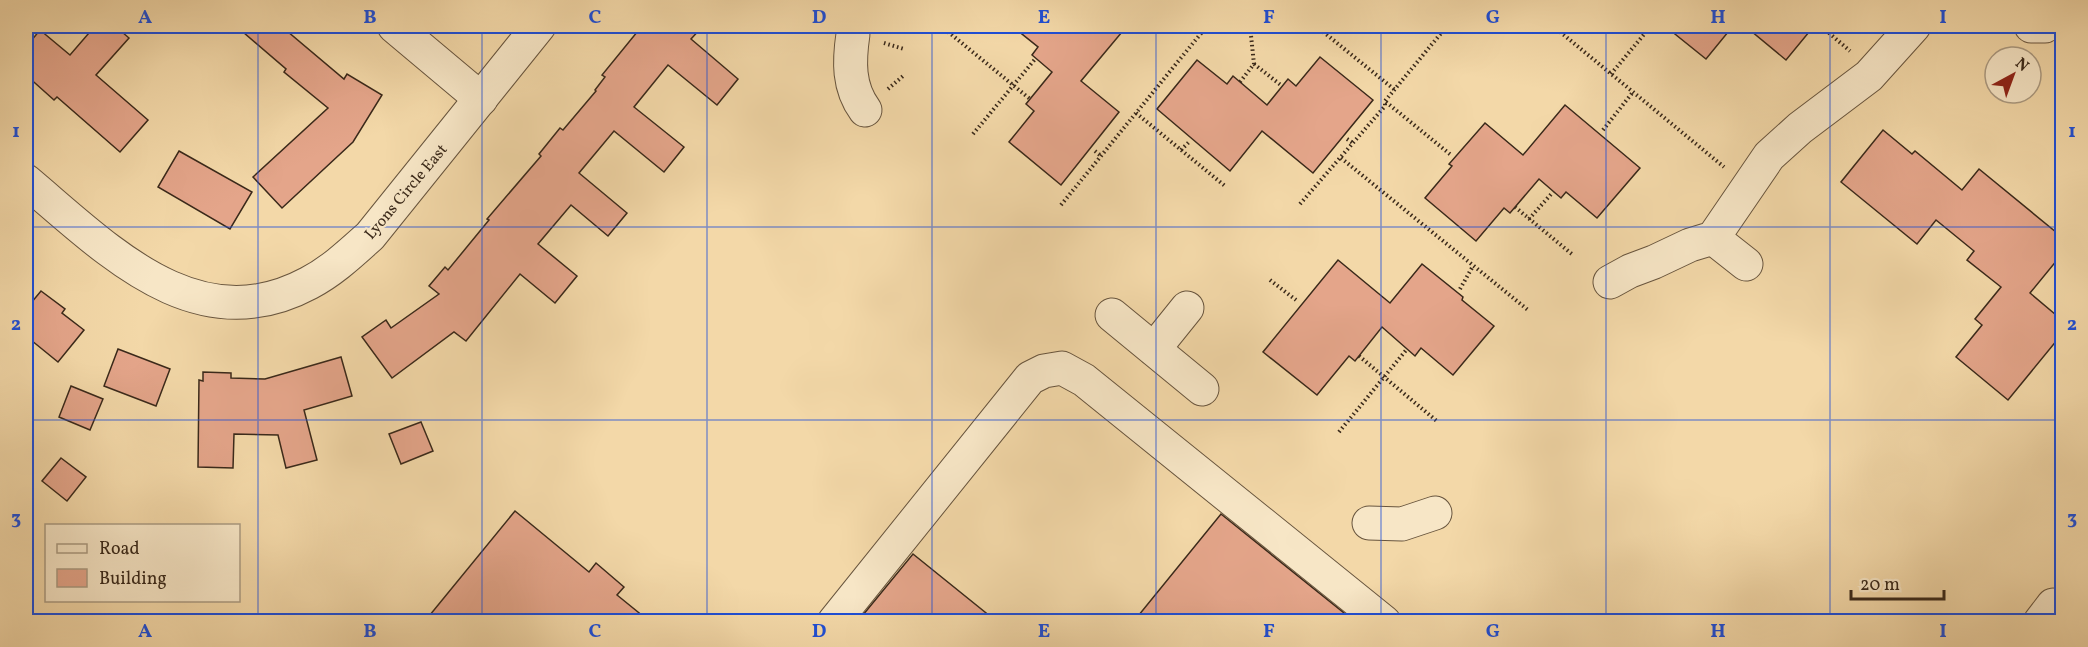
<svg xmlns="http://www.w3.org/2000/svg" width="2088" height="647" viewBox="0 0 2088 647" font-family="Vollkorn,serif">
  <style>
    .building { fill: #e4a58a; stroke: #3a291a; stroke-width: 1.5 }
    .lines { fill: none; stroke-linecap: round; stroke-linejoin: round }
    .minor-casing { stroke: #68553e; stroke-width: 35 }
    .path { stroke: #3a291a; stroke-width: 4; stroke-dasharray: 1.5 3; stroke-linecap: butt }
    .minor { stroke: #f7e6c6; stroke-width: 33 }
    .grid { fill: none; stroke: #1d4ed8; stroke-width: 1.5; stroke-opacity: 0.55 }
    .labels { text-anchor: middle; stroke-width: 4.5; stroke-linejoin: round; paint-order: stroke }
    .street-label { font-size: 16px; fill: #3a291a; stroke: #f7e6c6 }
    .neatline { fill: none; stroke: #1d4ed8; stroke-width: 2 }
    .grid-label { font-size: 20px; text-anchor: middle; font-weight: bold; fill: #1d4ed8 }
  </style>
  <rect width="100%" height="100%" fill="#f3d8a8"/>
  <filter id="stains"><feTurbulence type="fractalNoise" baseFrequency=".00333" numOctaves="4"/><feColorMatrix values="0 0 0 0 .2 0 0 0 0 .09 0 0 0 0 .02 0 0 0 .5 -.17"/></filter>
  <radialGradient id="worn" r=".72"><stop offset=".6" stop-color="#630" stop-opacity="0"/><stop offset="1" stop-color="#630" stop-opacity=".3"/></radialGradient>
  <g class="building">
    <polygon points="95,26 115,26 129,38 96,75 148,120 120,152 57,97 54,100 26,75 26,47 40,30 70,55"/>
    <polygon points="236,26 281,26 344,79 347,74 382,95 353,142 282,208 253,177 328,108 284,72 286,69"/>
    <polygon points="642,26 703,26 691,39 738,79 717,105 668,65 634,107 684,147 664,172 614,131 579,173 627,213 608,236 571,205 538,244 577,276 555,303 520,274 466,341 454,332 392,378 362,337 386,320 391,328 439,294 429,286 445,267 448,270 489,220 487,219 541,156 539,154 560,128 563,130 596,91 595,90 605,77 602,75"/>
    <polygon points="1012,26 1127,26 1081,81 1119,112 1061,185 1009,142 1034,111 1026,104 1052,72 1032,55 1038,47"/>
    <polygon points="1665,26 1733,26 1706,59"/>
    <polygon points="1745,26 1814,26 1786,60"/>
    <polygon points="1320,57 1373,100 1313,173 1262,131 1230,171 1157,109 1197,60 1227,84 1233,76 1267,105 1288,79 1296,86"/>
    <polygon points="1565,105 1640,168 1597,218 1566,192 1561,198 1539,179 1510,213 1504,208 1476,241 1425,198 1452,166 1449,164 1485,123 1523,155"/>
    <polygon points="1883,130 1912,154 1915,151 1962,190 1979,169 2062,237 2062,254 2030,293 2062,320 2062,334 2008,400 1956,357 1982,325 1975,319 2001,287 1967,260 1974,251 1936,220 1917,244 1841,182"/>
    <polygon points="179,151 252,192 230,229 158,187"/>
    <polygon points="1338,260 1390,303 1422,264 1463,297 1462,300 1494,326 1453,375 1421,348 1415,356 1382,327 1355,361 1349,356 1317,395 1263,352"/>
    <polygon points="41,291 65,309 62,313 84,330 58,362 26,336 26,309"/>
    <polygon points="118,349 170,369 156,406 104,386"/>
    <polygon points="341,357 352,396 304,410 317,460 286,468 278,435 234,434 233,468 198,467 199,380 203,381 203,372 231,373 231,378 265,379"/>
    <polygon points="71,386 103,399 90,430 59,417"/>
    <polygon points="421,422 433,451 401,464 389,434"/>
    <polygon points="61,458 86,477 67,501 42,481"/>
    <polygon points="515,511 589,572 596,563 624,587 617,595 649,621 425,621"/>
    <polygon points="1221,514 1354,621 1134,621"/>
    <polygon points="913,554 996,621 858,621"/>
  </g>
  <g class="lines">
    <g class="minor-casing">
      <g id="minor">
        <polyline points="394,26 481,99"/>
        <polyline points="2031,26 2045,26"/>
        <path d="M 853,34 C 849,61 848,87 865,110"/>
        <path d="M 26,181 C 106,248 196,344 309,283 C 332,271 351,253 370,236 L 539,26"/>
        <polyline points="1713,238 1746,264"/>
        <polyline points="1610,282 1630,271 1654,262 1690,245 1713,238 1769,156 1800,128 1869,76 1914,26"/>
        <polyline points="1112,315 1202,389"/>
        <polyline points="1154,349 1187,308"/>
        <polyline points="1369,523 1402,524 1435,513"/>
        <polyline points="834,622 1030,378 1044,371 1062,368 1084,380 1384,622"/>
        <polyline points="2040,622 2053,605"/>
      </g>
    </g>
    <g class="path">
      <polyline points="941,26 1030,99"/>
      <polyline points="1316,26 1395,90"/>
      <polyline points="1553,26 1724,167"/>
      <polyline points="1822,27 1850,51"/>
      <polyline points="884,43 904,49"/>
      <polyline points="1254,64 1282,86"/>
      <polyline points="1611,74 1651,26"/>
      <polyline points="1240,82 1254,64 1250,26"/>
      <polyline points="888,89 903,76"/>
      <polyline points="1386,102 1451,155"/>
      <polyline points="1136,113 1225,186"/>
      <polyline points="1603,130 1633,92"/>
      <polyline points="973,134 1036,58"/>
      <polyline points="1347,139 1353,143"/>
      <polyline points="1181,150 1189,142"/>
      <polyline points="1095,151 1101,156"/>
      <polyline points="1341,158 1528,310"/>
      <polyline points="1300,204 1385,106 1385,101 1447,26"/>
      <polyline points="1061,205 1207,26"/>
      <polyline points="1515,207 1573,255"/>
      <polyline points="1529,219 1553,192"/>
      <polyline points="1270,280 1296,300"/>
      <polyline points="1460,289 1473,266"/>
      <polyline points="1359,356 1438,422"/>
      <polyline points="1339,432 1407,349"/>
    </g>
    <use href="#minor" class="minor"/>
  </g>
  <path class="grid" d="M 258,26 L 258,622M 482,26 L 482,622M 707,26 L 707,622M 932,26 L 932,622M 1156,26 L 1156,622M 1381,26 L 1381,622M 1606,26 L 1606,622M 1830,26 L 1830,622M 26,227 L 2062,227M 26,420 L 2062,420"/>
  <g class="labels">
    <g class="street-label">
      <text transform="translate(405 191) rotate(-50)" y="6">Lyons Circle East</text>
    </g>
  </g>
  <rect width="2088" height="647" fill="none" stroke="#f3d8a8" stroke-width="66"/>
  <rect x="45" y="524" width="195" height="78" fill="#f7e6c6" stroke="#ab9a81" stroke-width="1.5"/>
  <rect x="57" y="544" width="30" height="9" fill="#f7e6c6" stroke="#ab9a81" stroke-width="1.5"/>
  <text x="99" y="554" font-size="18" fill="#3a291a">Road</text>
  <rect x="57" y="569" width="30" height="18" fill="#e4a58a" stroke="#ab9a81" stroke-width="1.5"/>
  <text x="99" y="584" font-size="18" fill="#3a291a">Building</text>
  <g transform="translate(2013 75) rotate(41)"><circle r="28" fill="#f7e6c6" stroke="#ab9a81" stroke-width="1.5"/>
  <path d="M0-4.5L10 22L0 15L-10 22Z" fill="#8f2418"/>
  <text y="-9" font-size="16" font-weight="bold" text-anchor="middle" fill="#3a291a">N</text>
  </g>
  <path d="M1851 590v9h93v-9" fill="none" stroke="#3a291a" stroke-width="3"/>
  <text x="1860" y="590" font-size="18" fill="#3a291a" stroke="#f7e6c6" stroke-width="4.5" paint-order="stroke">20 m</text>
  <rect x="33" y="33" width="2022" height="581" class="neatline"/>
  <g class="grid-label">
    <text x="145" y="23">A</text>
    <text x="370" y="23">B</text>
    <text x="595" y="23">C</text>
    <text x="819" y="23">D</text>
    <text x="1044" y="23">E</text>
    <text x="1269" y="23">F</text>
    <text x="1493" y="23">G</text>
    <text x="1718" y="23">H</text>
    <text x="1943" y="23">I</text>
    <text x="16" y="137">1</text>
    <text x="2072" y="137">1</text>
    <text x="16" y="330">2</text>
    <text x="2072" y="330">2</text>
    <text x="16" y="524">3</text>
    <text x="2072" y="524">3</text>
    <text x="145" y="637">A</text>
    <text x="370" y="637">B</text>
    <text x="595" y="637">C</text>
    <text x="819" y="637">D</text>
    <text x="1044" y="637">E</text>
    <text x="1269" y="637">F</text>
    <text x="1493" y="637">G</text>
    <text x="1718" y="637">H</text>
    <text x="1943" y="637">I</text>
  </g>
  <rect width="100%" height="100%" filter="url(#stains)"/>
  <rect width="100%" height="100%" fill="url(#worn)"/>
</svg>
